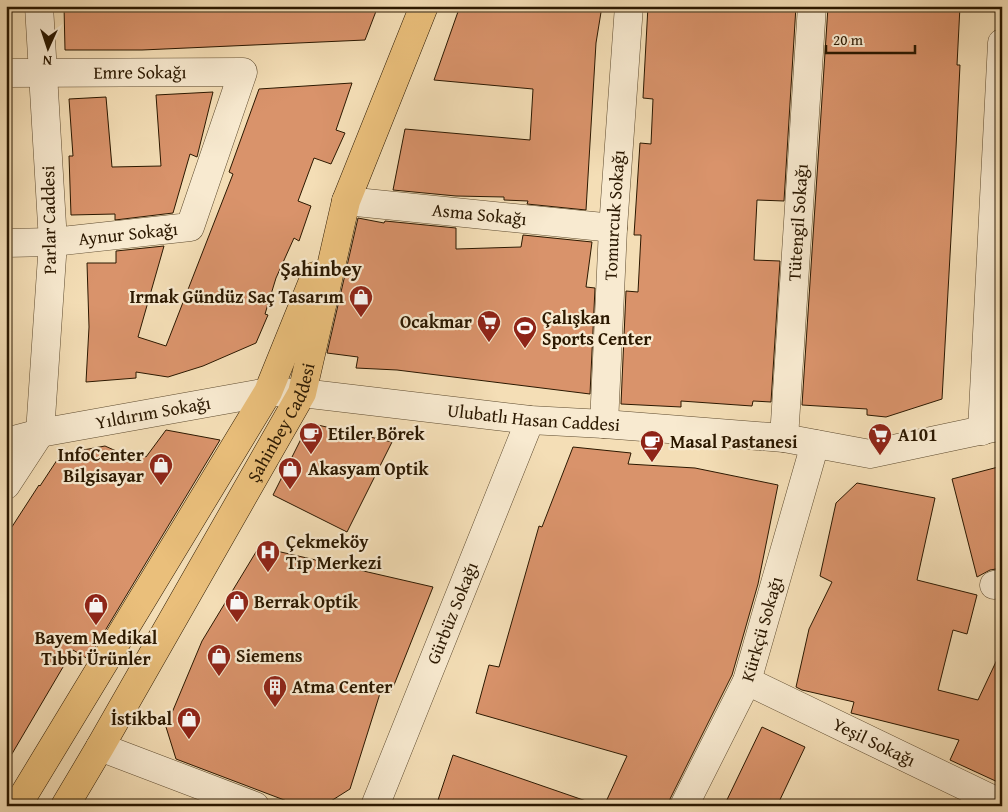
<svg xmlns="http://www.w3.org/2000/svg" width="1008" height="812" viewBox="0 0 1008 812" font-family="'Gentium Book Plus',serif">
  <style>
    .building { fill: #d9936b; stroke: #2b1800 }
    .lines { fill: none; stroke-linecap: round; stroke-linejoin: round }
    .minor-casing { stroke: #5d4a2e; stroke-width: 29 }
    .major-casing { stroke: #2b1800; stroke-width: 29 }
    .minor { stroke: #f8ead0; stroke-width: 28 }
    .major { stroke: #eabf7b; stroke-width: 28 }
    .labels { text-anchor: middle; stroke-width: 4.5; stroke-linejoin: round; paint-order: stroke }
    .street-label { font-size: 18px; fill: #2b1800; stroke: #f8ead0 }
    .poi-label { font-size: 18px; font-weight: bold; fill: #2b1800; stroke: #f8ead0; text-anchor: start }
    .quarter-label { font-size: 20px; font-weight: bold; fill: #2b1800; stroke: #f8ead0 }
  </style>
  <rect width="100%" height="100%" fill="#f4deb6"/>
  <filter id="stains"><feTurbulence type="fractalNoise" baseFrequency=".004" numOctaves="4"/><feColorMatrix values="0 0 0 0 .2 0 0 0 0 .09 0 0 0 0 .02 0 0 0 .5 -.17"/></filter>
  <radialGradient id="worn" r=".72"><stop offset=".6" stop-color="#630" stop-opacity="0"/><stop offset="1" stop-color="#630" stop-opacity=".3"/></radialGradient>
  <g class="building">
    <polygon points="64,6 378,6 365,40 142,50 65,50"/>
    <polygon points="460,6 602,6 596,43 586,210 527,204 528,201 504,200 504,197 456,196 393,190 405,129 530,140 533,89 434,80"/>
    <polygon points="648,6 796,6 784,201 757,200 754,260 780,261 771,402 753,401 752,406 681,401 681,407 621,404 626,291 638,292 641,235 634,235 640,143 651,144 653,99 643,98"/>
    <polygon points="862,6 960,6 957,65 960,65 956,148 942,399 886,417 867,415 867,409 802,405 828,7 862,9"/>
    <polygon points="352,83 336,130 345,133 331,164 314,158 298,201 311,206 299,241 294,238 276,278 265,314 268,315 256,343 203,366 168,377 136,372 136,378 86,382 89,327 87,263 116,263 116,251 164,246 138,337 166,346 233,174 229,172 259,89"/>
    <polygon points="213,92 197,157 190,154 173,213 115,220 115,214 71,215 69,156 73,156 69,99 106,97 112,167 161,166 156,95"/>
    <polygon points="358,218 384,223 385,221 456,228 456,249 521,247 523,235 592,242 586,287 595,288 590,394 397,370 356,368 358,357 327,353"/>
    <polygon points="309,423 392,442 347,532 273,495"/>
    <polygon points="166,430 220,440 88,659 73,650 6,764 6,536 39,485 40,486 61,454 105,446 134,459 138,452 146,457"/>
    <polygon points="573,447 631,453 628,464 695,468 778,485 758,584 732,675 670,799 669,806 604,806 627,756 476,713 489,665 499,667 539,526 542,527"/>
    <polygon points="1002,466 1002,568 990,570 977,577 952,479"/>
    <polygon points="857,483 935,498 917,580 977,595 967,634 953,630 938,690 978,700 1002,649 1002,784 950,760 959,740 851,713 854,702 802,690 796,687 809,629 832,582 820,576 836,503"/>
    <polygon points="259,547 433,587 392,690 382,687 350,789 323,806 300,806 176,759 166,727 202,641"/>
    <polygon points="762,727 805,747 777,806 724,806"/>
    <polygon points="453,755 589,802 588,806 436,806"/>
  </g>
  <g class="lines">
    <g class="minor-casing">
      <g id="minor">
        <path id="s1" d="M 6,73 L 243,72 L 190,227 L 53,242 L 6,243"/>
        <path id="s2" d="M 346,201 L 613,228"/>
        <path id="s3" d="M 604,424 L 613,228 L 629,6"/>
        <polyline points="982,431 1002,43"/>
        <path id="s4" d="M 784,438 L 812,6"/>
        <path id="s5" d="M 6,442 L 40,433 L 268,392 L 302,393 L 530,420 L 604,424 L 784,438 L 870,454 L 1002,426"/>
        <polyline points="6,485 40,433 53,242 39,6"/>
        <polyline points="994,585 1002,583"/>
        <path id="s6" d="M 747,681 L 1002,804"/>
        <polyline points="100,747 255,806"/>
        <path id="s7" d="M 375,806 L 530,420"/>
        <path id="s8" d="M 684,806 L 747,681 L 815,444"/>
      </g>
    </g>
    <g class="major-casing">
      <g id="major">
        <polyline points="17,806 268,392 315,276"/>
        <path id="s9" d="M 65,806 L 100,747 L 302,393 L 346,201 L 424,6"/>
      </g>
    </g>
    <use href="#minor" class="minor"/>
    <use href="#major" class="major"/>
  </g>
  <defs>
    <g id="shop-pin" transform="scale(1.25)"><path d="M0 17L-7.5 6A9.5 9.5 0 1 1 7.5 6Z" fill="#8f2418" stroke="#f8ead0"/><path d="M-5-2.5h2.3a2.7 3.5 0 0 1 5.4 0H5L5.5 6h-11ZM-1.5-2.5h3a1.5 2.3 0 0 0-3 0Z" fill="#fff"/></g>
    <g id="supermarket-pin" transform="scale(1.25)"><path d="M0 17L-7.5 6A9.5 9.5 0 1 1 7.5 6Z" fill="#8f2418" stroke="#f8ead0"/><path d="M-6-5.5h2.5l.6 2H6L4.5 2H-2.5L-4.4-4H-6ZM-1.5 3.2a1.3 1.3 0 1 0 .1 0ZM3 3.2a1.3 1.3 0 1 0 .1 0Z" fill="#fff"/></g>
    <g id="stadium-pin" transform="scale(1.25)"><path d="M0 17L-7.5 6A9.5 9.5 0 1 1 7.5 6Z" fill="#8f2418" stroke="#f8ead0"/><path d="M0-5a6.5 5 0 1 0 0 10a6.5 5 0 1 0 0-10ZM-3.5-1.8h7v3.6h-7Z" fill="#fff"/></g>
    <g id="cafe-pin" transform="scale(1.25)"><path d="M0 17L-7.5 6A9.5 9.5 0 1 1 7.5 6Z" fill="#8f2418" stroke="#f8ead0"/><path d="M-5.5-4.5H6V0H3Q3 3.5 0 3.5H-2.5Q-5.5 3.5-5.5 0ZM3-3.2v2h1.7v-2ZM-6 4.5H4V6H-6Z" fill="#fff"/></g>
    <g id="hospital-pin" transform="scale(1.25)"><path d="M0 17L-7.5 6A9.5 9.5 0 1 1 7.5 6Z" fill="#8f2418" stroke="#f8ead0"/><path d="M-5-5h3v3.5h4V-5h3V5h-3V1.5h-4V5h-3Z" fill="#fff"/></g>
    <g id="building-pin" transform="scale(1.25)"><path d="M0 17L-7.5 6A9.5 9.5 0 1 1 7.5 6Z" fill="#8f2418" stroke="#f8ead0"/><path d="M-4-6H4V6H1V3H-1V6H-4ZM-2.5-4.3h1.7v1.8h-1.7ZM.8-4.3h1.7v1.8H.8ZM-2.5-1h1.7V.8h-1.7ZM.8-1h1.7V.8H.8Z" fill="#fff"/></g>
  </defs>
  <g fill-rule="evenodd">
    <use href="#shop-pin" x="361" y="297"/>
    <use href="#supermarket-pin" x="489" y="322"/>
    <use href="#stadium-pin" x="525" y="328"/>
    <use href="#cafe-pin" x="311" y="434"/>
    <use href="#supermarket-pin" x="880" y="435"/>
    <use href="#cafe-pin" x="652" y="442"/>
    <use href="#shop-pin" x="161" y="465"/>
    <use href="#shop-pin" x="290" y="469"/>
    <use href="#hospital-pin" x="268" y="552"/>
    <use href="#shop-pin" x="237" y="602"/>
    <use href="#shop-pin" x="96" y="605"/>
    <use href="#shop-pin" x="219" y="656"/>
    <use href="#building-pin" x="275" y="687"/>
    <use href="#shop-pin" x="189" y="719"/>
  </g>
  <g class="labels">
    <g class="street-label">
      <text dy="6" stroke="none"><textPath href="#s1" startOffset="134">Emre Sokağı</textPath></text>
      <text dy="6" stroke="none"><textPath href="#s2" startOffset="134">Asma Sokağı</textPath></text>
      <text dy="6" stroke="none"><textPath href="#s3" startOffset="209">Tomurcuk Sokağı</textPath></text>
      <text transform="translate(49 220) rotate(-91)" y="6">Parlar Caddesi</text>
      <text dy="6" stroke="none"><textPath href="#s4" startOffset="216">Tütengil Sokağı</textPath></text>
      <text transform="translate(128 234) rotate(-6)" y="6">Aynur Sokağı</text>
      <text dy="6" stroke="none"><textPath href="#s5" startOffset="150">Yıldırım Sokağı</textPath></text>
      <text dy="6" stroke="none"><textPath href="#s5" startOffset="534">Ulubatlı Hasan Caddesi</textPath></text>
      <text dy="6" stroke="none"><textPath href="#s9" startOffset="441">Şahinbey Caddesi</textPath></text>
      <text dy="6" stroke="none"><textPath href="#s7" startOffset="208">Gürbüz Sokağı</textPath></text>
      <text dy="6" stroke="none"><textPath href="#s8" startOffset="194">Kürkçü Sokağı</textPath></text>
      <text dy="6" stroke="none"><textPath href="#s6" startOffset="141">Yeşil Sokağı</textPath></text>
    </g>
    <g class="poi-label">
      <text x="344" y="303" text-anchor="end">Irmak Gündüz Saç Tasarım</text>
      <text x="542" y="324">Çalışkan<tspan x="542" dy="21">Sports Center</tspan></text>
      <text x="472" y="328" text-anchor="end">Ocakmar</text>
      <text x="328" y="440">Etiler Börek</text>
      <text x="898" y="441">A101</text>
      <text x="670" y="448">Masal Pastanesi</text>
      <text x="144" y="461" text-anchor="end">InfoCenter<tspan x="144" dy="21">Bilgisayar</tspan></text>
      <text x="308" y="475">Akasyam Optik</text>
      <text x="286" y="548">Çekmeköy<tspan x="286" dy="21">Tıp Merkezi</tspan></text>
      <text x="254" y="608">Berrak Optik</text>
      <text x="96" y="644" text-anchor="middle">Bayem Medikal<tspan x="96" dy="21">Tıbbi Ürünler</tspan></text>
      <text x="236" y="662">Siemens</text>
      <text x="292" y="693">Atma Center</text>
      <text x="172" y="725" text-anchor="end">İstikbal</text>
    </g>
    <g class="quarter-label">
      <text x="321" y="276">Şahinbey</text>
    </g>
  </g>
  <rect width="1008" height="812" fill="none" stroke="#f4deb6" stroke-width="25"/>
  <rect x="8" y="8" width="993" height="797" fill="none" stroke="#2b1800" stroke-width="2.5"/>
  <rect x="12" y="12" width="983" height="787" fill="none" stroke="#2b1800"/>
  <g transform="translate(48 48) rotate(183)" stroke="#f8ead0" stroke-width="4" paint-order="stroke">
  <path d="M0-4L9 19L0 12L-9 19Z" fill="#2b1800"/>
  <text y="-8" font-size="14" font-weight="bold" text-anchor="middle" fill="#2b1800">N</text>
  </g>
  <path d="M826 45v8h89v-8" fill="none" stroke="#2b1800" stroke-width="2.5"/>
  <text x="833" y="45" font-size="15" fill="#2b1800" stroke="#f8ead0" stroke-width="4" paint-order="stroke">20 m</text>
  <rect width="100%" height="100%" filter="url(#stains)"/>
  <rect width="100%" height="100%" fill="url(#worn)"/>
</svg>
